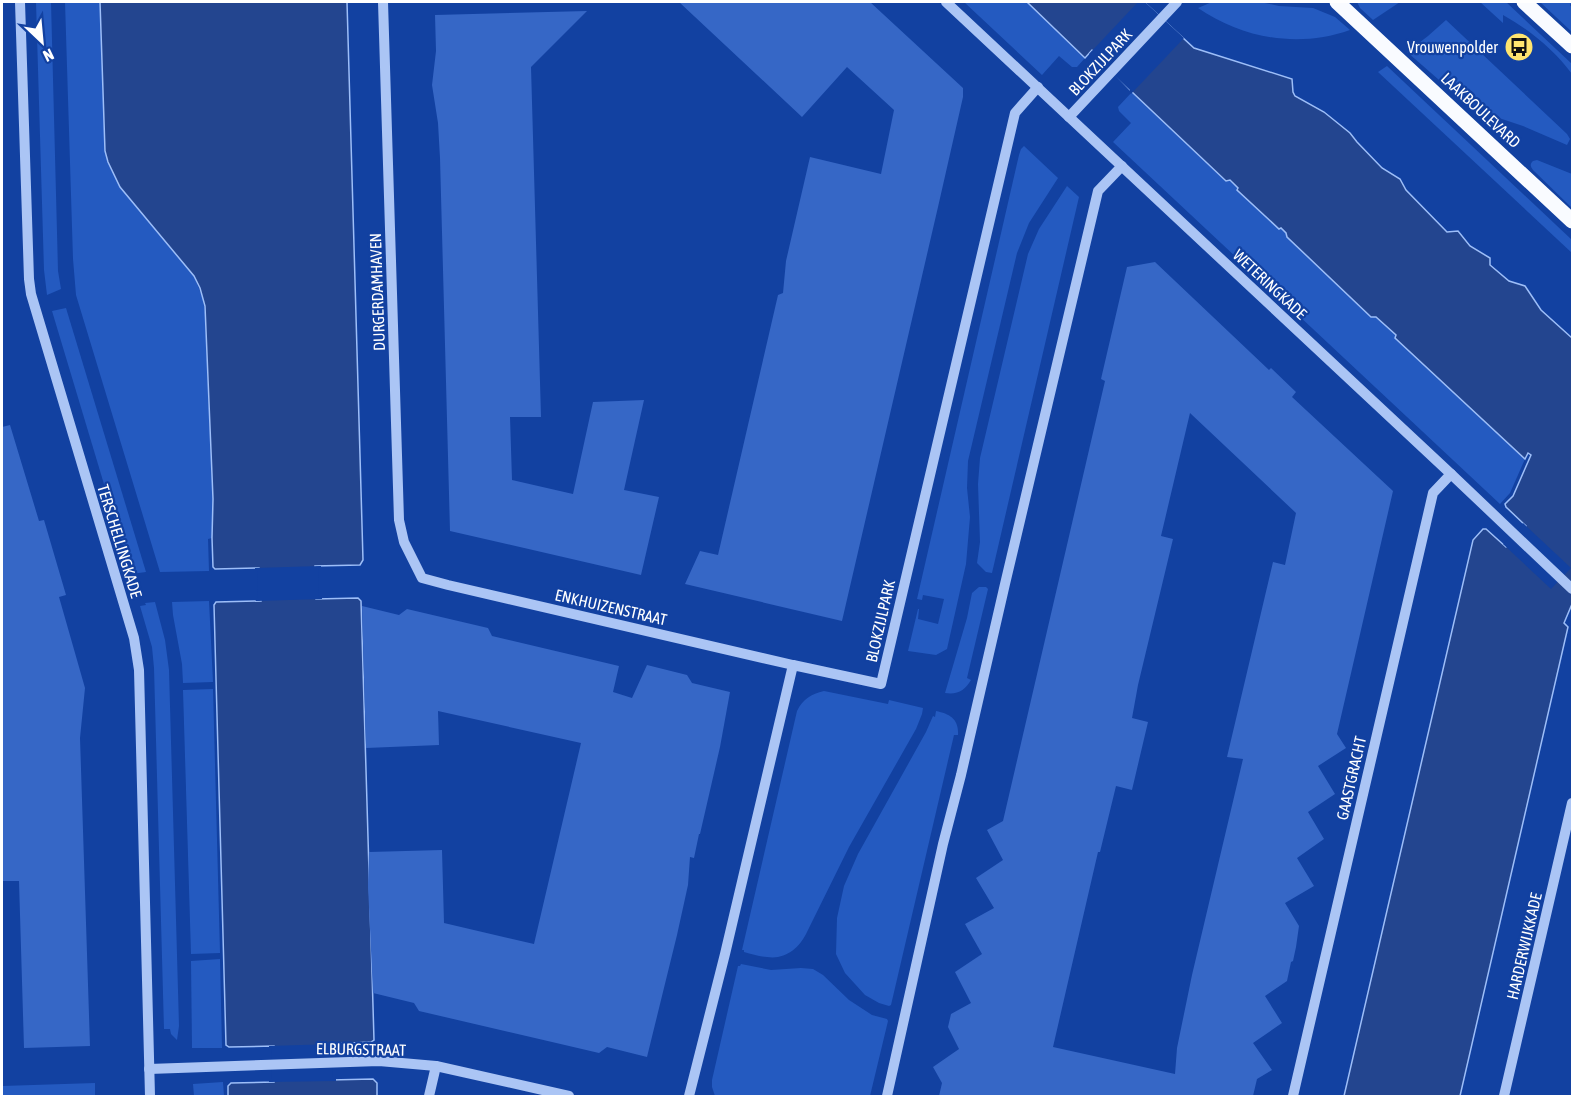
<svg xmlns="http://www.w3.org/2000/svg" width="1574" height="1098" viewBox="0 0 1574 1098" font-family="'Asap Condensed',sans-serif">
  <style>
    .green { fill: #245ac0 }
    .water { fill: #23458f; stroke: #9dbef8; stroke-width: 1.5 }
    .pier { fill: #1241a1 }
    .building { fill: #3667c6; fill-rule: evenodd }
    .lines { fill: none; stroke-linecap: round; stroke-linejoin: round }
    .minor { stroke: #abc5f5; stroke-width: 10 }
    .major { stroke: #f9fbff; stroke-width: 15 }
    .labels { text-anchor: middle; stroke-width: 4.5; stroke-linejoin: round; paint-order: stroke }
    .poi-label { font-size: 16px; fill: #fff; stroke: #1241a1; text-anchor: end }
    .street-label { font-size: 16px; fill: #fff; stroke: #1241a1 }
  </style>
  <rect width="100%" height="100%" fill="#1241a1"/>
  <g class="green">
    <polygon points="36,2 51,2 58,271 61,289 47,295 44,270"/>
    <polygon points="65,2 100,2 105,151 112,171 194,276 203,299 205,313 213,499 212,538 208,539 209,571 160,572 76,295 73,259"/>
    <polygon points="964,2 1027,2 1085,58 1077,67 1072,67 1059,56 1042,75"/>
    <path d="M 1212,2 L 1260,2 L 1279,6 L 1313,8 L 1335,17 L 1350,30 C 1299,48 1243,39 1198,8 Z"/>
    <polygon points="1357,2 1400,2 1373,20 1360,8"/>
    <path d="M 1480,2 L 1506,2 L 1572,64 L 1572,74 C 1554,50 1530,30 1503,15 L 1503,23 Z"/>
    <polygon points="1540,2 1572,2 1570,5 1572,8 1572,32"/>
    <polygon points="1446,20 1567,134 1570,139 1567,145 1523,126 1493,116 1462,100 1407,52 1428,36"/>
    <polygon points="1387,66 1572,240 1572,253 1378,72"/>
    <polygon points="1132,92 1226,181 1230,180 1239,188 1238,191 1279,228 1281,228 1287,233 1287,237 1371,317 1376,317 1396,335 1395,338 1525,459 1510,493 1500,504 1113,142 1131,123 1119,111 1118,107"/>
    <polygon points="1024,146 1058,178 1029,223 1017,253 968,461 967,488 970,517 966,564 947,649 936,655 908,651 918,609 919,609 918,619 938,624 944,599 923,595 922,600 917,599 1019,155 1021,149"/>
    <path d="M 1537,160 L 1572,174 L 1572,208 L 1533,170 C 1530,166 1530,164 1533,161 Z"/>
    <polygon points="1067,186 1079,197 992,573 986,572 977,563 980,542 978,484 980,458 1028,254 1039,229"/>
    <polygon points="66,308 146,572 131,574 52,311"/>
    <path d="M 979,587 L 986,587 L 988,589 L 967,678 L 971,680 C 965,690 958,695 945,693 L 967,618 L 972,593 Z"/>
    <polygon points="209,601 213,682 183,683 182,664 173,615 172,602"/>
    <polygon points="155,602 165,640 169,670 179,1026 177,1040 171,1034 170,1029 164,1029 154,668 152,647 140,606 146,605 145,603"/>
    <polygon points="213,689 220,953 191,954 183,690"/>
    <path d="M 824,691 L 888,704 L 889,700 L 923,708 L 922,714 L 916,729 L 849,847 L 806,934 C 799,948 785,960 767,957 C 760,957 752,954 744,952 L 744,950 L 742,950 L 797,711 C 803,699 811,694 824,691 Z"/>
    <path d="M 936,711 C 950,714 959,719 958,735 L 954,735 L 891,1005 L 889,1006 L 879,1003 L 865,995 L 845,973 L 836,954 L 837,918 L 844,886 L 858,854 L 926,732 L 933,716 L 935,717 Z"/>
    <polygon points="220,959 222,1048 192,1048 191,961"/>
    <polygon points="741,964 771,970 801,968 813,969 823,975 849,1000 872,1015 887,1019 888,1021 870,1096 715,1096 712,1087 712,1080 738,966 740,966"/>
    <polygon points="223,1082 224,1096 194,1096 193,1084"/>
    <polygon points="95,1083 95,1095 84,1096 2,1096 2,1086"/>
  </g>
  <g class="water">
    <polygon points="100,2 347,2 363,560 360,565 315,566 316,599 358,598 361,601 374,1040 371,1042 329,1044 330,1080 373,1079 377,1083 377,1096 228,1096 228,1086 231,1083 274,1082 274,1046 229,1047 226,1045 214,605 216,602 261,601 259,568 215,569 213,567 212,538 213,499 205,306 200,288 194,276 120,187 108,162 105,151"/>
    <polygon points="1027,2 1144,2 1194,48 1292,79 1293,92 1295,96 1324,112 1350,133 1357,142 1382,168 1400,179 1406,190 1447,232 1458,231 1470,246 1490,258 1490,265 1509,281 1525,286 1541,310 1572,338 1572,604 1564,623 1568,627 1460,1096 1344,1096 1473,540 1483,529 1486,529 1506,547 1526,526 1506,507 1505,504 1513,496 1531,455 1528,453 1525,459 1395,338 1396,335 1376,317 1371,317 1287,237 1286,233 1281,228 1279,229 1237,190 1238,188 1230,180 1226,181 1132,92 1092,50 1085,58"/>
  </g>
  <g class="pier">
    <polygon points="1138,2 1145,2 1184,38 1131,94 1129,92 1130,90 1092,54 1090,56 1089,54"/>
    <polygon points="1523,523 1571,568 1551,589 1503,544 1522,526 1521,525"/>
    <polygon points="321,566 321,569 318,569 319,596 322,596 322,599 256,601 256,598 258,598 257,571 255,571 255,568"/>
    <polygon points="334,1044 334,1047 332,1047 333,1077 336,1078 336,1081 269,1082 269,1079 272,1079 271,1049 269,1049 269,1046"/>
  </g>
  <g class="building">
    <polygon points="679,2 870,2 963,88 963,97 938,207 842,621 685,584 700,551 718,555 778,295 783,293 786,261 810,157 881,174 894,110 847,67 802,117"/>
    <polygon points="587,11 531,67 541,417 510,417 512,480 573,494 593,402 644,400 624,490 659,497 641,575 450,531 440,158 438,123 432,85 436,51 435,15"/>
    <path d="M 1155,262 L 1269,370 L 1271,368 L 1296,392 L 1292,397 L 1393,491 L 1337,734 L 1346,748 L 1318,766 L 1335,794 L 1308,812 L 1324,839 L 1297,858 L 1314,886 L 1285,903 L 1299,926 L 1296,947 L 1293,961 L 1291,962 L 1287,981 L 1265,996 L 1282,1023 L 1253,1043 L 1272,1070 L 1257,1079 L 1253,1096 L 939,1096 L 942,1083 L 933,1067 L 959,1049 L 948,1027 L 951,1014 L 971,1003 L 955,972 L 982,954 L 965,924 L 994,908 L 976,878 L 1003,860 L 987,830 L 1003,821 L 1105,381 L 1101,379 L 1127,267 ZM 1190,413 L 1296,513 L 1285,565 L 1273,562 L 1227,757 L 1243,759 L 1192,975 L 1177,1048 L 1175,1074 L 1053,1047 L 1098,852 L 1100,852 L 1116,786 L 1132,790 L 1148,722 L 1132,718 L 1138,685 L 1173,539 L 1161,536 Z"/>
    <polygon points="10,425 39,521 44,520 66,595 59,597 85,688 80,738 90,1046 24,1048 19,881 3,881 2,811 2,427"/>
    <polygon points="362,606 399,615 407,609 488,628 492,636 619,666 613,692 632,698 647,665 687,675 692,683 730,692 720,747 700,834 699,834 694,858 690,857 688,885 677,935 647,1057 607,1047 599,1053 552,1042 419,1011 414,1003 373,993 368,886 369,852 442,850 444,923 534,944 581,743 438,711 439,745 366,748"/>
  </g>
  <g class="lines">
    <g class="minor">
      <polyline points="20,2 29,279 31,294 134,638 139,670 150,1096"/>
      <polyline points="383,2 399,520 404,542 422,578 448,585 793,665"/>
      <polyline points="946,2 1451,474 1572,589"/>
      <polyline points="1069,117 1177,2"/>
      <polyline points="149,1069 379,1061 436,1066 569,1096"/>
      <polyline points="429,1096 436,1066"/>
      <polyline points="689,1096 725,954 793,665 881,684 1015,113 1038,87"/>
      <polyline points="887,1096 943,844 961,775 1005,584 1098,191 1122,166"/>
      <polyline points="1293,1096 1433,493 1451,474"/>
      <polyline points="1504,1096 1572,803"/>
    </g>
    <g class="major">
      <polyline points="1337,2 1572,221"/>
      <polyline points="1524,2 1572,46"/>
    </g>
  </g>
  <defs>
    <g id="bus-disc" transform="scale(1.5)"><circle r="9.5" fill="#ffe56f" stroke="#1241a1"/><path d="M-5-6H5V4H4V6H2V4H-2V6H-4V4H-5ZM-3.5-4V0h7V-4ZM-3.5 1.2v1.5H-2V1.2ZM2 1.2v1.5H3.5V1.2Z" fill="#111"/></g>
  </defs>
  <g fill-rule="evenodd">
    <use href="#bus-disc" x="1519" y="47"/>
  </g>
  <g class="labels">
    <g class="poi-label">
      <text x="1498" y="53">Vrouwenpolder</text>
    </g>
    <g class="street-label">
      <text transform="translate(1100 62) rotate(-47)" y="6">BLOKZIJLPARK</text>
      <text transform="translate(1481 110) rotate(43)" y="6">LAAKBOULEVARD</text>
      <text transform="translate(1270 284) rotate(43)" y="6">WETERINGKADE</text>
      <text transform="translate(377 292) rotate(-92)" y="6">DURGERDAMHAVEN</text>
      <text transform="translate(120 541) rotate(73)" y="6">TERSCHELLINGKADE</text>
      <text transform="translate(611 607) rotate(13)" y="6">ENKHUIZENSTRAAT</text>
      <text transform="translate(880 621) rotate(-77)" y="6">BLOKZIJLPARK</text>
      <text transform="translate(1351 778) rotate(-77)" y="6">GAASTGRACHT</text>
      <text transform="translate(1524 946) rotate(-77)" y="6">HARDERWIJKKADE</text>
      <text transform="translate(361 1049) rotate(1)" y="6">ELBURGSTRAAT</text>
    </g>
  </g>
  <rect width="1574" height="1098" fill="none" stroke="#ffffff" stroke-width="6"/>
  <g transform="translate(42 42) rotate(154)" stroke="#1241a1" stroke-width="4.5" paint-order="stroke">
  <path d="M0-4.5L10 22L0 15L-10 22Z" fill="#ffffff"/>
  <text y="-9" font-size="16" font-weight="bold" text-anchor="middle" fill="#ffffff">N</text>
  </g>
</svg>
